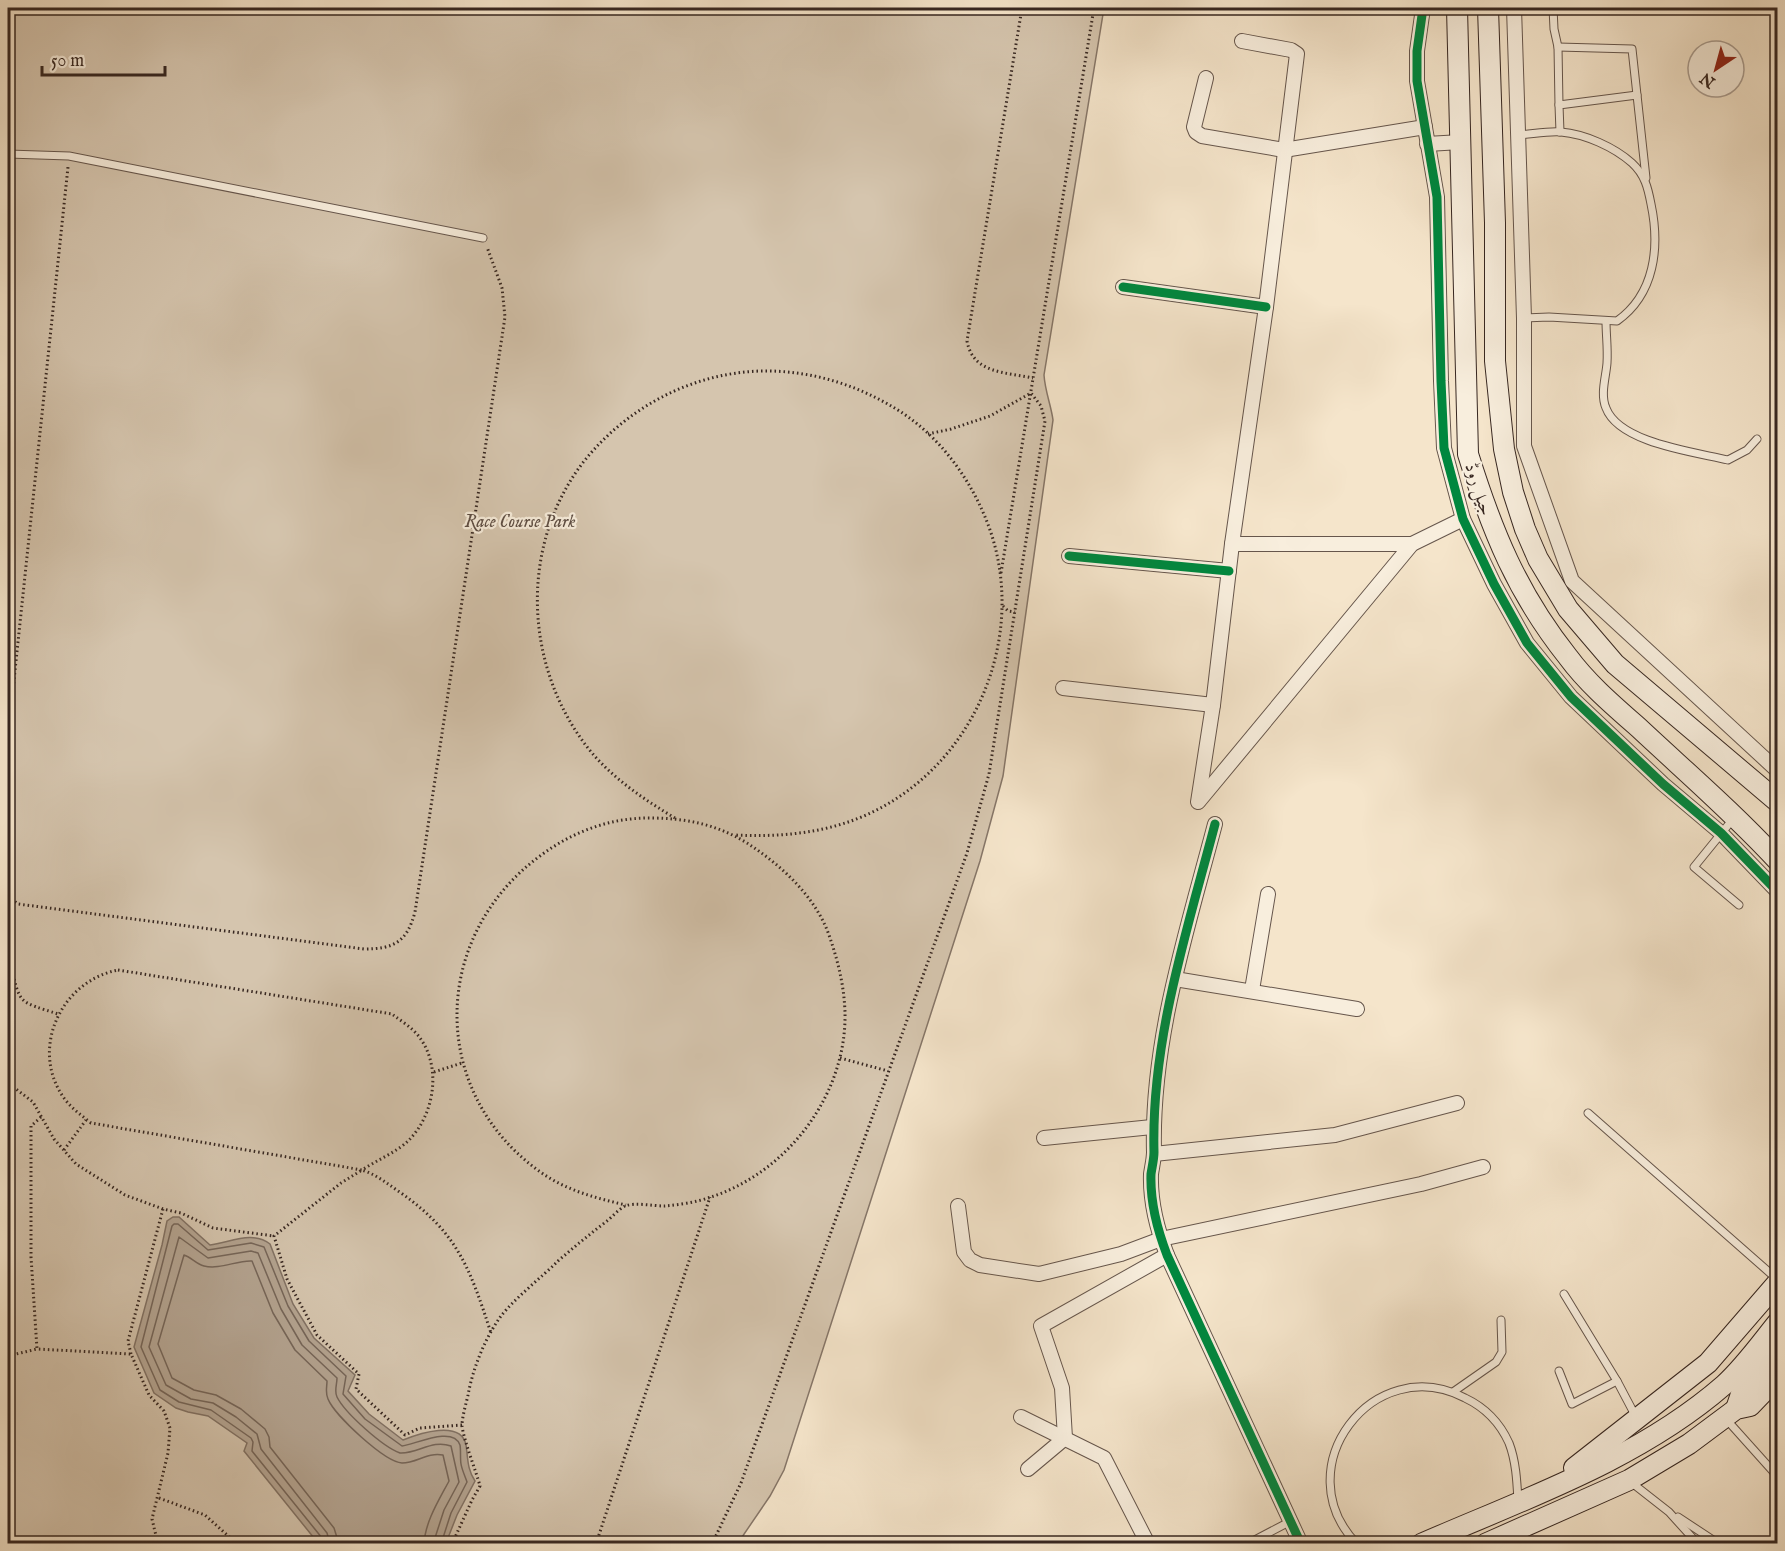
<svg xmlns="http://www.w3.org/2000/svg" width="1785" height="1551" viewBox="0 0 1785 1551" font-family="'IM FELL English',Amiri,serif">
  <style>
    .green { fill: #d5c5ae; stroke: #867668; stroke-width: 1.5 }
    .water { fill: #b4a491; stroke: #827264; stroke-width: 1.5 }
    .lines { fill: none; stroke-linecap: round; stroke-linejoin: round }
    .shore { stroke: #766659; stroke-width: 1.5 }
    .service-casing { stroke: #66564c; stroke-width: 9 }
    .minor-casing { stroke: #66564c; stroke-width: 16 }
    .secondary-casing { stroke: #372721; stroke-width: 22 }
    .path { stroke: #372721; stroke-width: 3; stroke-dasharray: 1.5 3; stroke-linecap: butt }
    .service { stroke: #f8eedd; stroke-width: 7 }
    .minor { stroke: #f8eedd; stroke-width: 14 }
    .secondary { stroke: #f8eedd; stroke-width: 20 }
    .cycleway-casing { stroke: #f8eedd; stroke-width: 13 }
    .cycleway { stroke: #00873e; stroke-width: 9 }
    .labels { text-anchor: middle; stroke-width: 4.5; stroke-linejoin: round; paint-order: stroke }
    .street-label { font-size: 18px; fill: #372721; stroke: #f8eedd }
    .park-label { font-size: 18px; font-style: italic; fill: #5e4e44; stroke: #f8eedd }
  </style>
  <rect width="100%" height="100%" fill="#f5e5cb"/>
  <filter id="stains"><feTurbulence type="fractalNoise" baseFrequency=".00333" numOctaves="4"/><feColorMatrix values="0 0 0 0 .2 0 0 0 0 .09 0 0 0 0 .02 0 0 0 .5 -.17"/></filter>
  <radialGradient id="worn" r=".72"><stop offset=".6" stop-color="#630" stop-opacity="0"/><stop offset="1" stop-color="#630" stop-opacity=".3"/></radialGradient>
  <path class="green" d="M 8,8 L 1104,8 L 1044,375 C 1045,391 1051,405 1053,420 L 1003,776 L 980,861 L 784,1470 L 770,1496 L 738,1543 L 8,1543 Z"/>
  <path class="water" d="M 173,1217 L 179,1217 L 210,1245 C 229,1243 253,1230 270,1244 L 293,1304 L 314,1338 L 355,1375 L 348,1391 L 369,1414 L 403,1440 C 418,1434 461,1419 466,1445 C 468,1458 467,1469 475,1481 L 457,1515 L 446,1543 L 318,1543 L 244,1451 L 247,1443 L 208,1416 L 188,1412 L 176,1408 L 154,1393 L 134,1347 L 162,1245 L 167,1221 Z"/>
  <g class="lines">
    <g class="shore">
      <path d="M 323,1544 L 322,1538 L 314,1528 L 252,1451 L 253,1442 L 251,1438 L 211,1410 L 179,1402 L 160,1390 L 141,1347 L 172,1226 L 174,1224 L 178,1224 L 208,1250 L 251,1243 L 264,1247 L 288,1306 L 309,1341 L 346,1376 L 343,1394 L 365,1419 L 402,1446 C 414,1445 453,1425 460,1445 C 461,1450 460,1458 461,1464 C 462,1470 465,1476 467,1482 L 451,1513 L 441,1544"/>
      <path d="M 330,1544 L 327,1533 L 261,1449 L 257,1434 L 236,1417 L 213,1403 L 191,1399 L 166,1385 L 149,1347 L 179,1237 L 208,1258 L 251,1251 L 258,1253 L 281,1309 L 302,1345 L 337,1378 C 337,1385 334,1391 337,1397 C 345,1413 383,1447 400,1453 C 418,1454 432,1439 451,1446 L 459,1482 L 444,1510 L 433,1544"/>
      <path d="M 339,1544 L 334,1528 L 270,1447 L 269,1437 L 265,1429 L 241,1409 L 216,1395 L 194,1390 L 172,1378 L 158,1344 L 184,1255 C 191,1257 196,1264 204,1266 C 220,1270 237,1260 252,1261 L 273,1313 L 295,1350 L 327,1381 C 327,1387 325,1393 328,1399 C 335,1416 385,1462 402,1463 C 417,1463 427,1452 443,1455 L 449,1481 C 439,1500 425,1522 424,1544"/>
    </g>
    <g class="service-casing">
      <g id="service">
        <polyline points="1553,8 1554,29 1558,47 1559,105"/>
        <polyline points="1558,47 1632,49 1646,178"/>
        <polyline points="1560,132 1559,105 1637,95"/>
        <path d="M 1519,135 C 1533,134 1548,131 1561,132 C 1585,134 1614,147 1632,163 C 1645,175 1648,188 1651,204 C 1660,247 1655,294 1617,321 L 1549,317 L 1524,318"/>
        <polyline points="8,154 69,156 483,238"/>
        <path d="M 1606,321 C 1606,335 1608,349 1607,363 C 1606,377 1600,394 1606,408 C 1619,443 1695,452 1728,460 L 1747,450 L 1757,439"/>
        <polyline points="1733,819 1694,867 1739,905"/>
        <polyline points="1588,1113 1778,1280"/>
        <polyline points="1564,1294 1617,1381 1636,1417"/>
        <polyline points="1559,1371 1572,1404 1617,1381"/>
        <polyline points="1453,1392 1496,1362 1502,1352 1501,1320"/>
        <polyline points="1726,1419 1778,1477"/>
        <polyline points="1632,1483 1669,1512 1698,1544"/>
        <polyline points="1678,1517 1719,1544"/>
        <polyline points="1247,1544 1291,1521"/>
        <path d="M 1357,1544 C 1284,1469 1373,1350 1465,1398 C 1484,1407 1500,1423 1509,1443 C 1516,1461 1517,1482 1518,1501"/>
      </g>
    </g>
    <g class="minor-casing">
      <g id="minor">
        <polyline points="1423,8 1417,51 1417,81 1437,197 1441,381 1444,448 1463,519 1494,584 1527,643 1571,697 1663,784 1721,833 1778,892"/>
        <polyline points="1514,8 1524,318 1524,446 1572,581 1778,771"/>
        <polyline points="1206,78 1194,127 1196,132 1202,136 1284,150 1425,127"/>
        <polyline points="1427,144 1461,142"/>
        <polyline points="1123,287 1266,307"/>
        <polyline points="1232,544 1412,544"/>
        <polyline points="1069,556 1229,571"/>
        <polyline points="1063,688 1213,705"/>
        <polyline points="1199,801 1412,544 1463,519"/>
        <polyline points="1198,802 1213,705 1232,544 1266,307 1297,54 1291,50 1242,41"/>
        <path d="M 1215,824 C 1187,931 1151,1040 1154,1152 C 1154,1159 1152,1167 1151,1174 C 1150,1202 1157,1229 1167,1255 L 1301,1544"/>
        <polyline points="1175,979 1357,1009"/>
        <polyline points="1252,990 1268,894"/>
        <polyline points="1044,1138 1152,1127"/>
        <polyline points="1154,1154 1335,1135 1457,1103"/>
        <polyline points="958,1206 964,1252 970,1260 980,1265 1039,1274 1121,1254 1161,1239 1421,1184 1483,1167"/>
        <polyline points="1021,1417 1104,1458 1148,1544"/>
        <polyline points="1028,1469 1065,1438 1062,1388 1041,1326 1167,1255"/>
      </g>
    </g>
    <g class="secondary-casing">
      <g id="secondary">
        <path d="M 1457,8 L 1468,454 C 1492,531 1517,593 1568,657 C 1588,684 1614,706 1639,728 C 1686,772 1735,814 1778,861"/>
        <polyline points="1488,8 1495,223 1495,361 1504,449 1513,492 1525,529 1538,559 1568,609 1615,664 1778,802"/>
        <polyline points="1736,1409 1741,1394 1778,1351"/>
        <polyline points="1574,1468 1708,1363 1778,1282"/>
        <path d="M 1421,1544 C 1524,1499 1638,1460 1724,1385 C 1744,1367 1761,1343 1778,1322"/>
        <polyline points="1485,1544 1629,1480 1689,1444 1736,1409 1750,1406 1778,1377"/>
      </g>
    </g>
    <g class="path">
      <path d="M 1022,8 L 967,341 C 973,374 1006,372 1033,378"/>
      <polyline points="1001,573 1094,8"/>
      <polyline points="1003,606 1008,611 1015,612"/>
      <polyline points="8,737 68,167"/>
      <path d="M 675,818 C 645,800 615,780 592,753 C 524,671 517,546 585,460 C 628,407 692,373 761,371 C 811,370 859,385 901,412 C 942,439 972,481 989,527 C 1030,641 971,773 859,818 C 819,834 777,837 734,835"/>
      <path d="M 8,896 L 18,904 L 364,949 C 394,949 407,942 415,912 L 505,317 L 502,288 L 487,247"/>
      <path d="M 8,963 L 11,965 C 20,1006 19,1001 58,1014"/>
      <path d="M 118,970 L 392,1014 C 401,1021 413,1028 420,1038 C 442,1068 434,1115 409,1140 C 397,1152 377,1160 362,1170 L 91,1123 C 81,1115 71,1108 64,1098 C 29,1049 61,981 118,970 Z"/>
      <polyline points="840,1058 888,1071"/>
      <polyline points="434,1072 462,1063"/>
      <polyline points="8,1087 16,1089 33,1102 54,1139 76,1164 125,1195 163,1209 181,1213 213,1228 274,1236"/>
      <polyline points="41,1117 31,1126 31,1257 37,1349 131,1354 149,1395 164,1411 170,1428 168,1453 152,1519 158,1544"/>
      <polyline points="8,1136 14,1136"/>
      <polyline points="64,1150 86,1120"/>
      <polyline points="131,1354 128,1341 163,1209"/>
      <polyline points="8,1356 37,1349"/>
      <path d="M 462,1425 L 420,1428 L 405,1435 L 356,1389 L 359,1374 L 317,1335 L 287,1279 L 274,1236 L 341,1183 L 362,1170 C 377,1175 388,1184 401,1193 C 458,1233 470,1269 491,1333"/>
      <polyline points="159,1498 205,1515 237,1544"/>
      <path d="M 452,1544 L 472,1500 L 480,1486 C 476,1471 464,1441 462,1426 C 462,1417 466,1404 468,1395 C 473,1368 485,1338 501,1316 C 516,1297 541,1278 558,1261 C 574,1247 590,1234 607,1221 C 612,1217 619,1209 625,1206 C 635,1202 653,1206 664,1206 C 679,1205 697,1202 711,1197 C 788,1172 847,1094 845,1012 C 844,985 838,961 829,935 C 815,896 781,865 747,843 C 716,824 685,818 649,818 C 609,818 572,832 540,856 C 431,936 428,1091 539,1171 C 565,1190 595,1198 626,1205"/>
      <polyline points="596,1544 710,1197"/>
      <polyline points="712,1544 741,1483 967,853 989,774 1045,421 1041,406 1031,393 990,416 951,429 928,434"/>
    </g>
    <use href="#service" class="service"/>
    <use href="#minor" class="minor"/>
    <use href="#secondary" class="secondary"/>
    <g class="cycleway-casing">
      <g id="cycleway">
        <polyline points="1423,8 1417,51 1417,81 1437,197 1441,381 1444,448 1463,519 1494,584 1527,643 1571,697 1663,784 1721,833 1778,892"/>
        <polyline points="1123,287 1266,307"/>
        <polyline points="1069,556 1229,571"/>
        <path d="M 1215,824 C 1187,931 1151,1040 1154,1152 C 1154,1159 1152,1167 1151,1174 C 1150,1202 1157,1229 1167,1255 L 1301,1544"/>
      </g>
    </g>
    <use href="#cycleway" class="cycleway"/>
  </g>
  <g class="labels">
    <g class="street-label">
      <text transform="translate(1479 489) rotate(72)" y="6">جیل روڈ</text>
    </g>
    <g class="park-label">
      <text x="520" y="527">Race Course Park</text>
    </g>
  </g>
  <rect width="1785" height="1551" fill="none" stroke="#f5e5cb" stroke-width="30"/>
  <rect x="9" y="9" width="1767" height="1533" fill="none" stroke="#372721" stroke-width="3"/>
  <rect x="15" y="15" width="1755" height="1521" fill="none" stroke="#372721" stroke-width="1.5"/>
  <g transform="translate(1716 69) rotate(216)"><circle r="28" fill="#f8eedd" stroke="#ab9e92" stroke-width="1.5"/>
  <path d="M0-4.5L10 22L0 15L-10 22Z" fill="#8f2418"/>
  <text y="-9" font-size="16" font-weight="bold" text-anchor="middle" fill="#372721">N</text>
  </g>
  <path d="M42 66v9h123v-9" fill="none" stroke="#372721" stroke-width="3"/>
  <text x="51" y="66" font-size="18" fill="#372721" stroke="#f8eedd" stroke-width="4.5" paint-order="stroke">50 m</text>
  <rect width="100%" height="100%" filter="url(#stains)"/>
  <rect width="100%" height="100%" fill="url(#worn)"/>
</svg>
